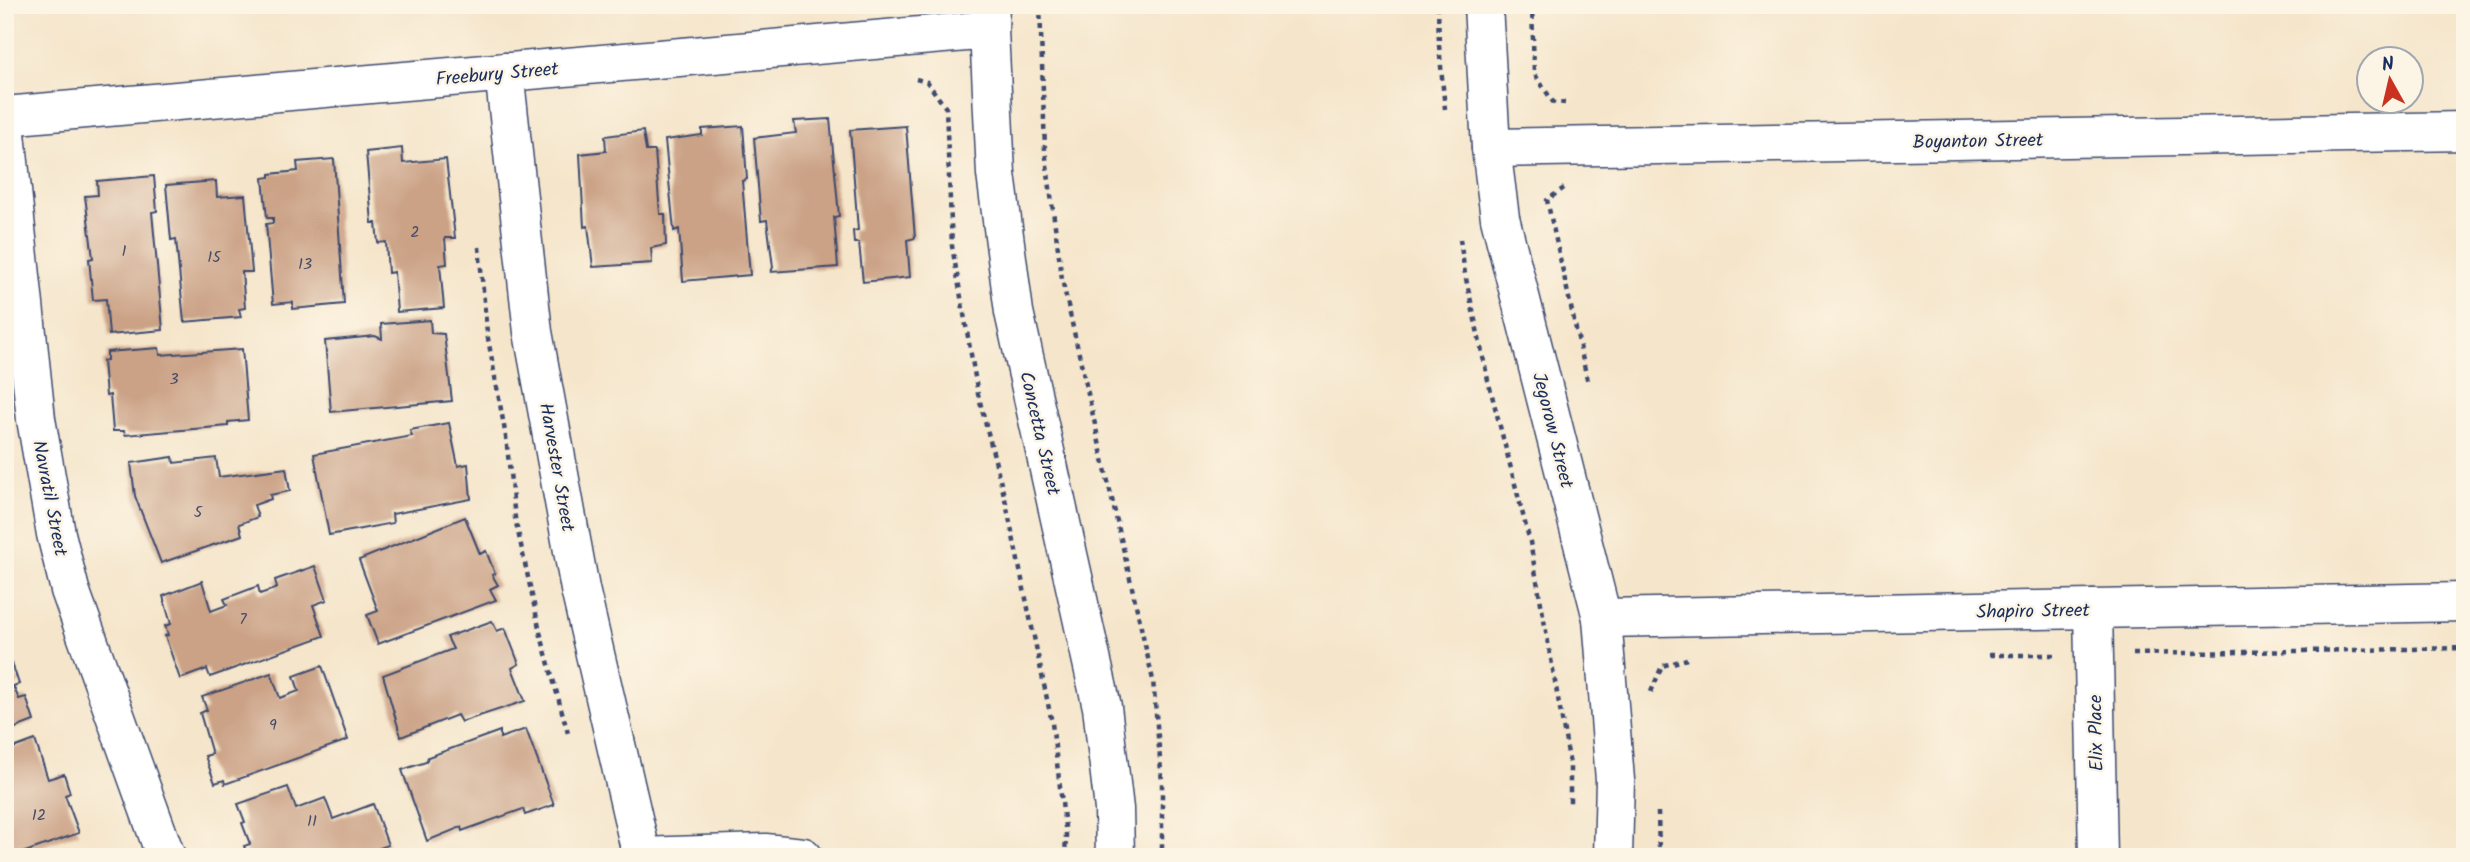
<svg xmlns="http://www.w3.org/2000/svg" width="2470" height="862" viewBox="0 0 2470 862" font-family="Kalam,sans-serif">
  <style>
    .building { fill: #cba286 }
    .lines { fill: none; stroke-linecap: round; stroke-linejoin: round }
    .minor-casing { stroke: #3c4a6e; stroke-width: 41 }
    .path { stroke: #3c4a6e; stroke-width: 4.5; stroke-dasharray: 5 5; stroke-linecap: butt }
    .minor { stroke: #fff; stroke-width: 38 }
    .labels { text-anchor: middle; stroke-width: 5; stroke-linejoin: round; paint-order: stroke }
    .number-label { font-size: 16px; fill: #474c68 }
    .street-label { font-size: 19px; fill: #1b2f5e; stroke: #fcf5e5 }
  </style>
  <rect width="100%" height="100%" fill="#fcf5e5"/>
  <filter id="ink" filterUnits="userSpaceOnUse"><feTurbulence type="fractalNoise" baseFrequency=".0143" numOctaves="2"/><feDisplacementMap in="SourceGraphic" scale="14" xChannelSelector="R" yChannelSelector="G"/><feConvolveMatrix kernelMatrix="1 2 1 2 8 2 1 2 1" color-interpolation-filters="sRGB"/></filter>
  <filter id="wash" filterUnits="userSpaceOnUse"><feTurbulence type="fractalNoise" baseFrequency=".00686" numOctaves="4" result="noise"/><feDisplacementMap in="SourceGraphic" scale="28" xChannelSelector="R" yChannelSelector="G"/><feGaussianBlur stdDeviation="1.57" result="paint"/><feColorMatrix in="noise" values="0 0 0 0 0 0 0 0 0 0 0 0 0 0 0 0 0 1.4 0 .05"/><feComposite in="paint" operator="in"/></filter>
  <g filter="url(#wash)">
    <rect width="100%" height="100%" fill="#f5e5ca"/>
    <g id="blocks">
      <g class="building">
        <polygon points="830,119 839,216 834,217 838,267 771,272 773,267 767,220 761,221 754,138 796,133 794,121"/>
        <polygon points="743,126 747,179 742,181 750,275 683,281 679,229 674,231 665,140 702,135 702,129"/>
        <polygon points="906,126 915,238 907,240 910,277 863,282 859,243 854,243 853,231 858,230 850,130"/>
        <polygon points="643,131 646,151 655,151 660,214 665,214 666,245 651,248 652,263 593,267 588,226 584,227 580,154 606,151 605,136"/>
        <polygon points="402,148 403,163 446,159 455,238 445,238 447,264 440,265 444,308 397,312 394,272 388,273 386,242 378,243 376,223 372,223 366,152"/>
        <polygon points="334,159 344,304 293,309 293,302 273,304 266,224 273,223 273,218 267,218 263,178 270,177 270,174 298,171 297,162"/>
        <polygon points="154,176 157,211 152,212 163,330 109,335 106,299 93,300 89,259 93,258 85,196 98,195 97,181"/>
        <polygon points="216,181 217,197 245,195 252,272 242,272 245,308 239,309 241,317 184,322 176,239 171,240 166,185"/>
        <polygon points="430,320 431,333 444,334 452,401 331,412 325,341 375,336 382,339 381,324"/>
        <polygon points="159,348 160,355 242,349 248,420 228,422 228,426 125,435 124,431 113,431 110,395 106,396 103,361 107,360 107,352"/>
        <polygon points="449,423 458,466 468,464 471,499 392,514 393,523 329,535 314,454 412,436 410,430"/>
        <polygon points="173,457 174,463 216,458 219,477 286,468 290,491 270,495 271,499 254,505 258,517 239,524 242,535 161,563 135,496 131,463"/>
        <polygon points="465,517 480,554 486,551 495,574 492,575 498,585 490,589 496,600 378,644 367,615 378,611 359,560"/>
        <polygon points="315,566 327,600 313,605 324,636 210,677 207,669 180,679 165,636 168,635 165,626 171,624 163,596 202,581 211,611 227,605 224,599 258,586 260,594 277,588 275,580"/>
        <polygon points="492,621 497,631 505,628 519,664 512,668 525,701 461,722 457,715 401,737 383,675 453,649 447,637"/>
        <polygon points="8,651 19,684 13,686 19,699 26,697 34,721 5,732 5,652"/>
        <polygon points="322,666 348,740 225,784 224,780 215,783 205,756 212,754 200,713 207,710 202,697 271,673 280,698 299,691 294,676"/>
        <polygon points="526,729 554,805 525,815 523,809 462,831 461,827 427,841 402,770 426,762 428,757 500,731 500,738"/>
        <polygon points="35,740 48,779 64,774 70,793 65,795 79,833 11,857 5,857 5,751"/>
        <polygon points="288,787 296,809 325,798 333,819 373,804 388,845 357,857 248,857 244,846 250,844 242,823 245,822 238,804"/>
        <polygon points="76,851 78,857 60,857 60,856"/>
      </g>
    </g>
  </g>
  <g filter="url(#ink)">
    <use href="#blocks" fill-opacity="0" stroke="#3c4a6e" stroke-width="2"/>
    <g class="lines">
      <g class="minor-casing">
        <g id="minor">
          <polyline points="990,5 989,30 996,174 1014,312 1102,707 1114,809 1115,857"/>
          <polyline points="1483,5 1491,148 1500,218 1602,618 1615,780 1613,857"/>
          <polyline points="504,72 533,332 580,589 642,857"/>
          <polyline points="5,116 989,30"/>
          <polyline points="5,124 36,419 56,534 70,590 166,857"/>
          <polyline points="1491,148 2465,131"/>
          <polyline points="2093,609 2098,857"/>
          <polyline points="1602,618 2465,602"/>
          <polyline points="640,857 765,853 803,857"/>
        </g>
      </g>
      <g class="path">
        <polyline points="1040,5 1045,150 1062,279 1153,680 1162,782 1162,857"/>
        <polyline points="1438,5 1439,45 1445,109"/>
        <polyline points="1532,5 1534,73 1553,102 1565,103"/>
        <polyline points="916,79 927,82 946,108 952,246 978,394 1006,503 1052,723 1066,835 1065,857"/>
        <polyline points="1564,188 1547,200 1588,383"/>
        <polyline points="1460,239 1465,274 1488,380 1530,542 1570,765 1570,803"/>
        <polyline points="479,247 487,333 506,437 515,518 540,632 569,737"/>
        <polyline points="2133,654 2465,648"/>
        <polyline points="1989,655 2054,655"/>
        <polyline points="1651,692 1662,666 1687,659"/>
        <polyline points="1658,812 1659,857"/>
      </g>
      <use href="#minor" class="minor"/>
    </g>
  </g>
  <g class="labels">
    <g class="number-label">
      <text x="415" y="237">2</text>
      <text x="124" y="256">1</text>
      <text x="214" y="262">15</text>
      <text x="305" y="269">13</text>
      <text x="174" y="384">3</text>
      <text x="198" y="517">5</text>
      <text x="243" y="624">7</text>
      <text x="273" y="730">9</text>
      <text x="39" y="820">12</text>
      <text x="312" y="826">11</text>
    </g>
    <g class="street-label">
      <text transform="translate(497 73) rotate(-5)" y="7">Freebury Street</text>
      <text transform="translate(1978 140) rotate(-1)" y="7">Boyanton Street</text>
      <text transform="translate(1554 430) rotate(76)" y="7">Jegorow Street</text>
      <text transform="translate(1041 433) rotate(77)" y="7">Concetta Street</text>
      <text transform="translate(558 467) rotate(80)" y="7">Harvester Street</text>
      <text transform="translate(51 498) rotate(79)" y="7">Navratil Street</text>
      <text transform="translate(2033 610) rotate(-1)" y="7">Shapiro Street</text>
      <text transform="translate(2095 733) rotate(-91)" y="7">Elix Place</text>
    </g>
  </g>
  <rect width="2470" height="862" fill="none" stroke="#fcf5e5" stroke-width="28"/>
  <g transform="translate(2390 80) rotate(352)"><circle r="33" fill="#fcf5e5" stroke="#a2a6af" stroke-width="2"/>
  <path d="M0-5L12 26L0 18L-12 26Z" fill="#c8321e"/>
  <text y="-10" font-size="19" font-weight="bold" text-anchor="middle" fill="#1b2f5e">N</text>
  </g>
</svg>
